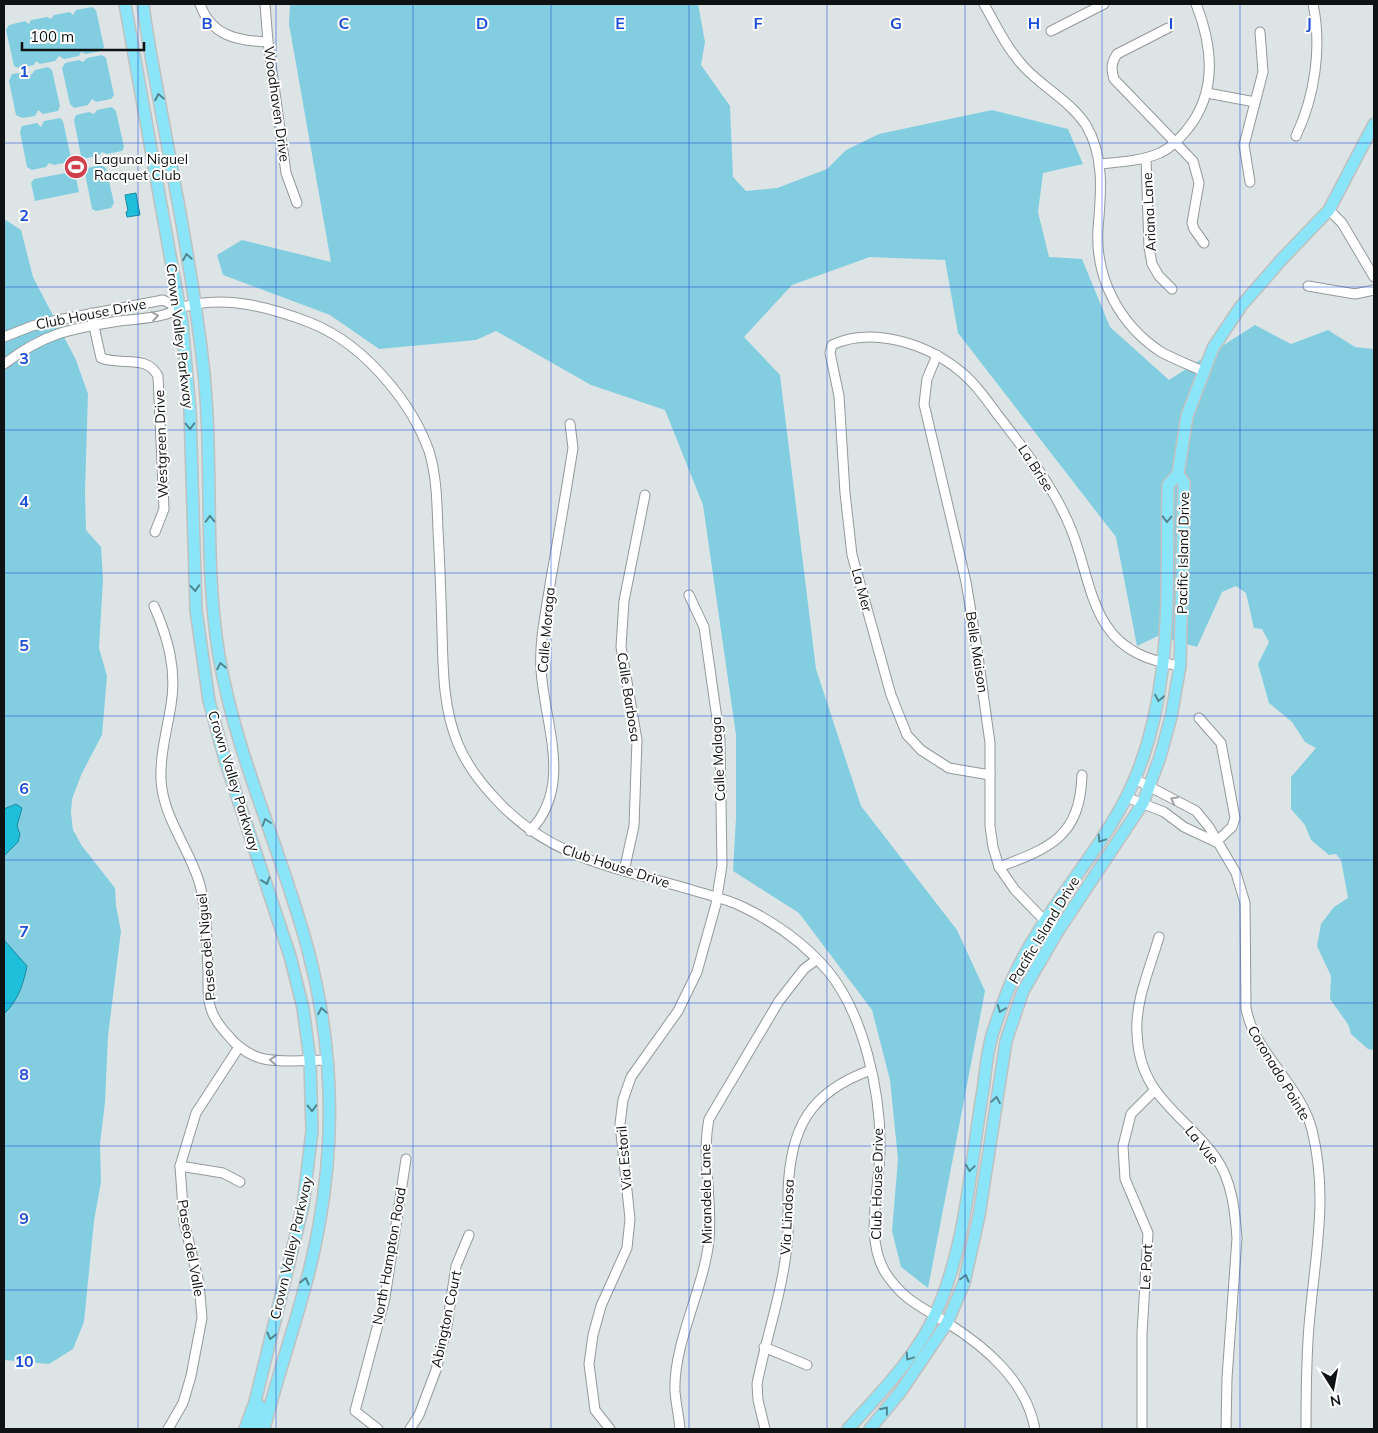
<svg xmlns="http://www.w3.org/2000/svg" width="1378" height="1433" viewBox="0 0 1378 1433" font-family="Mulish,sans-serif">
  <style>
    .green { fill: #82cee0 }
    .water { fill: #1fbedb; stroke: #1a8a9f }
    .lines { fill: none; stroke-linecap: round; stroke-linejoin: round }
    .minor-casing { stroke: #93999b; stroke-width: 11 }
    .major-casing { stroke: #c1c1c1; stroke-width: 14 }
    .minor { stroke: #fff; stroke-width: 9 }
    .major { stroke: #89e5f7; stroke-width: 11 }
    .oneway { stroke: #528690 }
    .oneway2 { stroke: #9fa0a0 }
    .grid { fill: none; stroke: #1d4ed8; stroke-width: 1; stroke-opacity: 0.55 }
    .labels { text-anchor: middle; stroke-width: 4; stroke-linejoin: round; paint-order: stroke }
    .street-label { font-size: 14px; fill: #0f1212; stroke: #fff }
    .poi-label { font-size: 14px; fill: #0f1212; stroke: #fff; text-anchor: start }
    .grid-label { font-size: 16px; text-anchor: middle; font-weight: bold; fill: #1d4ed8; stroke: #fff; stroke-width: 4; stroke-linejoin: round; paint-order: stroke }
  </style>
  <rect width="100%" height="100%" fill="#dde4e6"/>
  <g class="green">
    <polygon points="290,4 698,4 705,42 701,65 730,106 733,177 746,191 777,188 827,169 846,150 879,134 992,110 1068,129 1083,164 1043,173 1038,212 1049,257 1082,259 1110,327 1169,380 1255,325 1291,344 1328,330 1355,347 1374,349 1374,1050 1368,1049 1351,1034 1348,1024 1330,999 1331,976 1317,946 1321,924 1334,907 1348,898 1341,860 1336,854 1329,855 1311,840 1305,825 1291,809 1291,777 1316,748 1305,742 1292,722 1269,703 1258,664 1269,642 1262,629 1254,628 1246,593 1236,586 1222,592 1197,647 1158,636 1137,646 1116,537 958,333 945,260 870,257 792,285 744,337 780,375 816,669 861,806 957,930 985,991 928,1288 901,1267 892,1231 898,1159 890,1080 872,1010 799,913 733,871 736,818 736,735 703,505 665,410 591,385 496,331 476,340 379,349 330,315 223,275 217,255 242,240 331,262 289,24"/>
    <polygon points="92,7 96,10 104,47 101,51 86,54 81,52 79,56 64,59 59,56 55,61 40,64 36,61 34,65 19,68 14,66 6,30 9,25 25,21 29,24 31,20 47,17 51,19 54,15 70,12 73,15 76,10"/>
    <polygon points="102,55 106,58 114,95 111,99 96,102 92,99 88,105 74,108 70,104 62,68 65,63 79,60 83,62 87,58"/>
    <polygon points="48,67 52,70 60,106 58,111 43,114 38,110 35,116 22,118 16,115 9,81 12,74 27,72 31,75 35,70"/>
    <path d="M 112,107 L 116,111 L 124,147 L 122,151 L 107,154 L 102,152 C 98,157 92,157 86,158 L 81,156 L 74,120 L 76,115 L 89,112 L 94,114 L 97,110 Z"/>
    <polygon points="60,118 63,121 71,158 68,162 54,165 49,163 46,167 32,170 27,167 20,132 22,126 37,123 41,127 44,121"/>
    <polygon points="101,165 106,168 114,203 111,208 96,211 92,209 85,173 87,168"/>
    <polygon points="71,172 75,174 79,192 35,201 31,183 34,179"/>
    <polygon points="4,219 21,230 33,277 76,360 88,394 85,491 86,530 101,547 103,580 99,648 107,676 102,735 82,773 72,799 71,813 73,830 82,846 115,888 116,906 121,931 108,1036 105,1102 100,1144 101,1182 94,1221 84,1322 73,1349 49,1364 4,1360"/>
  </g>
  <g class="water">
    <polygon points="136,193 140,215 127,217 126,212 128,211 125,195"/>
    <polygon points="16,804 22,808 17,826 20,834 18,842 4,856 4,809"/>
    <path d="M 4,940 L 27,966 C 23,986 18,1000 4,1014 Z"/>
  </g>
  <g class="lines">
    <g class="minor-casing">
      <g id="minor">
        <path d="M 200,4 C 211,36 238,41 268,42"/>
        <polyline points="265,4 268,42 286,173 297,203"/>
        <path d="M 984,4 C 996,26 1008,50 1025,68 C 1044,88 1070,101 1086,125 C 1105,157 1101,194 1098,229 C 1095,279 1120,325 1161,352 C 1174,359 1189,365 1203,371"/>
        <path d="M 1168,28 L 1117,54 C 1111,63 1111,69 1114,79 L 1193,161 L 1199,183 L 1192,223 L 1194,229 L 1204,243"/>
        <polyline points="1051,31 1104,4"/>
        <polyline points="1207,93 1255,102"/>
        <path d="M 1296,136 C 1315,96 1322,47 1313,4"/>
        <polyline points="1146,158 1149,247 1152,264 1159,276 1172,289"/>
        <path d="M 1100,164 C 1120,162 1141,161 1160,153 C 1171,148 1178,140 1186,131 C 1218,93 1213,47 1196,4"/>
        <polyline points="1250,182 1244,145 1263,72 1260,32"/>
        <polyline points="1329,210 1342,223 1374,277"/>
        <polyline points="1308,286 1355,294 1374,290"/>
        <path d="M 91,313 L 101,358 C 123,366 146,354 158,376 L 164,509 L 155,532"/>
        <polyline points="4,337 32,326 58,320 163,300 179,308"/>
        <polyline points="937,355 927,379 924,404 966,582 976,642 990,743 990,826 993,847 999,867 1015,890 1046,922 1058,931"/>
        <path d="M 4,364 C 45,333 69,329 119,321 C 133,319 149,319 163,315 C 180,310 163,313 180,308 C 223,294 270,307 311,323 C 341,335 367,357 388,382 C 405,402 420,426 429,451 C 437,477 437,505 438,531 C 440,564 441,597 442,630 C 443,669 443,708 458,744 C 466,763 479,781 493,796 C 547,858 617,868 692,890 C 708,895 727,899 743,907 C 774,922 805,944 828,971 C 864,1015 881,1093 880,1149 C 880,1187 864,1237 885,1272 C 903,1300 920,1306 946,1322 C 986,1347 1026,1381 1035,1429"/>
        <path d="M 154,606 C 168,638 177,670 171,705 C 167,730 160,754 161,780 C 163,818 190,849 200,885 C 207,913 207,943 208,972 C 208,986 207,1004 214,1016 C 219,1027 227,1034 235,1043 C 243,1050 254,1057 264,1059 C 285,1063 307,1060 328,1060"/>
        <polyline points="1199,718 1221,743 1235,818 1232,827 1216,842"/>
        <path d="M 990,775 L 949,768 L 921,750 L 907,735 L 891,695 L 852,555 L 845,493 L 839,396 L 830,353 L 832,345 C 873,326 927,344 960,371 C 975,383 986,399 997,414 C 1025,450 1054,487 1071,529 C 1084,560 1088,597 1106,625 C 1123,652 1150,661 1180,666"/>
        <path d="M 1135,779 L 1196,811 L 1209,827 L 1236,873 L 1245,903 L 1246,1008 C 1253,1051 1301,1086 1312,1130 C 1328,1195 1316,1250 1310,1315 C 1306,1353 1306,1391 1306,1429"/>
        <polyline points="1126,797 1164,812 1184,827 1216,842"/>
        <path d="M 530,831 C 574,786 544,723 541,669 C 539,639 547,607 551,578 C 559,535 566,491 573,448 L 570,424"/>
        <path d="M 999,867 C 1051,848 1080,836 1082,775"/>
        <polyline points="624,871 634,826 637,740 621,647 624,601 645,495"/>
        <path d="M 1159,937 C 1150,968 1135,1001 1137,1033 C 1139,1097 1183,1112 1216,1158 C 1232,1181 1235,1211 1237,1238 L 1227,1378 L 1226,1429"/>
        <polyline points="180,1166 223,1173 240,1182"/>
        <polyline points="764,1347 807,1365"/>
        <polyline points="168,1429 183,1403 191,1376 202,1318 199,1283 184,1222 180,1166 196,1113 239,1047"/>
        <polyline points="378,1429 355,1411 385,1298 406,1159"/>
        <polyline points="410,1429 419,1415 436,1370 447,1326 456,1266 469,1235"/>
        <polyline points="610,1429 595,1410 589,1364 593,1335 601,1306 627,1248 630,1219 620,1124 623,1100 631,1077 678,1011 697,972 716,904 722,865 720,740 704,627 689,595"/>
        <path d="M 680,1429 C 679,1417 676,1404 675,1392 C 673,1343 704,1289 709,1240 C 713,1199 701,1159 709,1119 L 779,1001 L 804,969 L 816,960"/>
        <path d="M 765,1429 L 758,1400 L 757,1384 C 766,1338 782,1293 787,1246 C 789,1228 788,1210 788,1192 C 790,1129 809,1092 871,1070"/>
        <polyline points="1142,1429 1142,1334 1148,1233 1125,1179 1123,1146 1131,1114 1154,1091"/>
      </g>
    </g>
    <g class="major-casing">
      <g id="major">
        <polyline points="125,4 182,322 190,410 196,610 209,701 225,760 290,956 303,1008 310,1060 312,1131 303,1206 255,1402 245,1429"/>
        <path d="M 143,4 C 147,38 154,71 160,105 C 176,191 193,277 203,364 C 214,461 203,560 219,656 C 236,757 282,851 308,950 C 332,1040 336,1132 319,1225 C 307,1294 281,1361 264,1429"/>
        <polyline points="255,1402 260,1406 255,1429"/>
        <path d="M 848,1429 C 879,1394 915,1359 935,1315 C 967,1245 970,1165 983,1090 C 986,1070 987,1048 994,1029 C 1000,1011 1006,993 1014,976 C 1043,912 1094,860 1126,798 C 1175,702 1166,589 1168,485 L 1178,474 L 1187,416 L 1213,348 L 1241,306 L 1283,258 L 1329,210 L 1374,124"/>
        <polyline points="870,1429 901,1391 947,1323 964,1283 979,1216 1006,1041 1023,991 1058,931 1143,803 1160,757 1171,717 1180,666 1184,483 1178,474"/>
      </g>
    </g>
    <use href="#minor" class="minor"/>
    <use href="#major" class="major"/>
  </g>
  <defs><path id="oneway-chevron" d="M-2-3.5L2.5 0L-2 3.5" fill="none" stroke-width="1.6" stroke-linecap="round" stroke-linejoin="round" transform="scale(1.25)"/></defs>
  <g class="oneway">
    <use href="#oneway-chevron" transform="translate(159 97) rotate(-101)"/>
    <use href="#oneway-chevron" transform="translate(187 257) rotate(-100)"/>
    <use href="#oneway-chevron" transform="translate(190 426) rotate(89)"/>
    <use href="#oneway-chevron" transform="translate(210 519) rotate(-91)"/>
    <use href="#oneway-chevron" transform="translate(1167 519) rotate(91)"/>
    <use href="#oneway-chevron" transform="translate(195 588) rotate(86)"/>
    <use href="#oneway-chevron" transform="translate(221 666) rotate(-101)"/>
    <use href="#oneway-chevron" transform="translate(1159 698) rotate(101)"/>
    <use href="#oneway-chevron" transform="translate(266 822) rotate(-108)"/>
    <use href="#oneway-chevron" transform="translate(1101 839) rotate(124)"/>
    <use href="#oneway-chevron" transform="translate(266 881) rotate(71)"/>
    <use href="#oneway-chevron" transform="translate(1001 1009) rotate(111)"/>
    <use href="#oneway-chevron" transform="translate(322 1011) rotate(-100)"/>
    <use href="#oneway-chevron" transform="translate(996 1100) rotate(-81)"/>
    <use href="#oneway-chevron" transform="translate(312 1108) rotate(89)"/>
    <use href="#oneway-chevron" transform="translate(970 1168) rotate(98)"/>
    <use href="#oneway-chevron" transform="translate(965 1278) rotate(-75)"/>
    <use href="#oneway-chevron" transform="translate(305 1281) rotate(-76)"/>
    <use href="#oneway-chevron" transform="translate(271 1336) rotate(104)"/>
    <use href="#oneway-chevron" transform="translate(909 1357) rotate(124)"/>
    <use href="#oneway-chevron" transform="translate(885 1410) rotate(-51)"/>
  </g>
  <g class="oneway2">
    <use href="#oneway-chevron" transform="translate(155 316) rotate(-8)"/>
    <use href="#oneway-chevron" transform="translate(1174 800) rotate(-153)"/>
    <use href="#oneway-chevron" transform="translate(273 1060) rotate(-176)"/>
  </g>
  <path class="grid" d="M 138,4 L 138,1429M 276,4 L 276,1429M 413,4 L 413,1429M 551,4 L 551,1429M 689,4 L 689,1429M 827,4 L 827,1429M 965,4 L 965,1429M 1102,4 L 1102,1429M 1240,4 L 1240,1429M 4,143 L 1374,143M 4,287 L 1374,287M 4,430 L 1374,430M 4,573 L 1374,573M 4,716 L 1374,716M 4,860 L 1374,860M 4,1003 L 1374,1003M 4,1146 L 1374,1146M 4,1290 L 1374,1290"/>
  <defs>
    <g id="stadium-disc" transform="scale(1.25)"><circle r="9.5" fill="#d0404c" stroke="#fff"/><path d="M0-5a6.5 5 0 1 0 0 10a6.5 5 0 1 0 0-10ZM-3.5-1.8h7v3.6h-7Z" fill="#fff"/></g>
  </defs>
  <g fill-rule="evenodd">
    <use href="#stadium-disc" x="76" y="167"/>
  </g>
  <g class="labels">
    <g class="street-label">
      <text transform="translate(277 104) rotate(82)" y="5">Woodhaven Drive</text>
      <text transform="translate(1149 212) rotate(-93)" y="5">Ariana Lane</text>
      <text transform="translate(91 314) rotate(-11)" y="5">Club House Drive</text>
      <text transform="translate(180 336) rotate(83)" y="5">Crown Valley Parkway</text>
      <text transform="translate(161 444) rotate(-92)" y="5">Westgreen Drive</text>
      <text transform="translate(1036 468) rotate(57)" y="5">La Brise</text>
      <text transform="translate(1183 553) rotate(-89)" y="5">Pacific Island Drive</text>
      <text transform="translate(862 590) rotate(75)" y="5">La Mer</text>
      <text transform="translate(546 630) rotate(-85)" y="5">Calle Moraga</text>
      <text transform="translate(977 652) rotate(81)" y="5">Belle Maison</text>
      <text transform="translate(629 697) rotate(81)" y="5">Calle Barbosa</text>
      <text transform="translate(718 759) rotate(-93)" y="5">Calle Malaga</text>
      <text transform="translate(234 781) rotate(73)" y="5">Crown Valley Parkway</text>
      <text transform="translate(616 866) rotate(18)" y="5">Club House Drive</text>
      <text transform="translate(1044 930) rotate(-59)" y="5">Pacific Island Drive</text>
      <text transform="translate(206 947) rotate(-95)" y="5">Paseo del Niguel</text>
      <text transform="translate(1279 1073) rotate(59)" y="5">Coronado Pointe</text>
      <text transform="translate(1202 1145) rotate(51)" y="5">La Vue</text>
      <text transform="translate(624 1158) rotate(-95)" y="5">Via Estoril</text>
      <text transform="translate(877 1184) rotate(-89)" y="5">Club House Drive</text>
      <text transform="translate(706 1194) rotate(-91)" y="5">Mirandela Lane</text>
      <text transform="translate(787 1217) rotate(-87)" y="5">Via Lindosa</text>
      <text transform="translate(191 1248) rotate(80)" y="5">Paseo del Valle</text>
      <text transform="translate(291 1248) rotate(-77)" y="5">Crown Valley Parkway</text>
      <text transform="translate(389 1256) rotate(-80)" y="5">North Hampton Road</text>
      <text transform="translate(1146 1267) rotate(-87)" y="5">Le Port</text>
      <text transform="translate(446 1319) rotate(-78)" y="5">Abington Court</text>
    </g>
    <g class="poi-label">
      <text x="94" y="164">Laguna Niguel<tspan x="94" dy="16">Racquet Club</tspan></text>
    </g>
  </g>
  <g class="grid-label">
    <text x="207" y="29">B</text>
    <text x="344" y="29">C</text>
    <text x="482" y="29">D</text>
    <text x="620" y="29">E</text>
    <text x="758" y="29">F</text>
    <text x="896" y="29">G</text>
    <text x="1034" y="29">H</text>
    <text x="1171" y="29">I</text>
    <text x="1309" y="29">J</text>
    <text x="24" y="77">1</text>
    <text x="24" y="221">2</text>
    <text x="24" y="364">3</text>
    <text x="24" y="507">4</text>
    <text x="24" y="651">5</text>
    <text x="24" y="794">6</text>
    <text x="24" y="937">7</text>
    <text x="24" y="1080">8</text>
    <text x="24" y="1224">9</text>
    <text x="24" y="1367">10</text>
  </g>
  <rect width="1378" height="1433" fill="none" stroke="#0f1212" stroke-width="10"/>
  <g transform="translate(1333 1388) rotate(169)" stroke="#ffffff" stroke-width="4" paint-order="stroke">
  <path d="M0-4L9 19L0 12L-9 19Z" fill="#0f1212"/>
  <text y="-8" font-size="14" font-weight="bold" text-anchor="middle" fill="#0f1212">N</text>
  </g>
  <path d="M22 42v8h122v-8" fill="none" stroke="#0f1212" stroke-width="2.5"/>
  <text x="30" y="42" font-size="15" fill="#0f1212" stroke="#ffffff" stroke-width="4" paint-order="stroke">100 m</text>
</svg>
